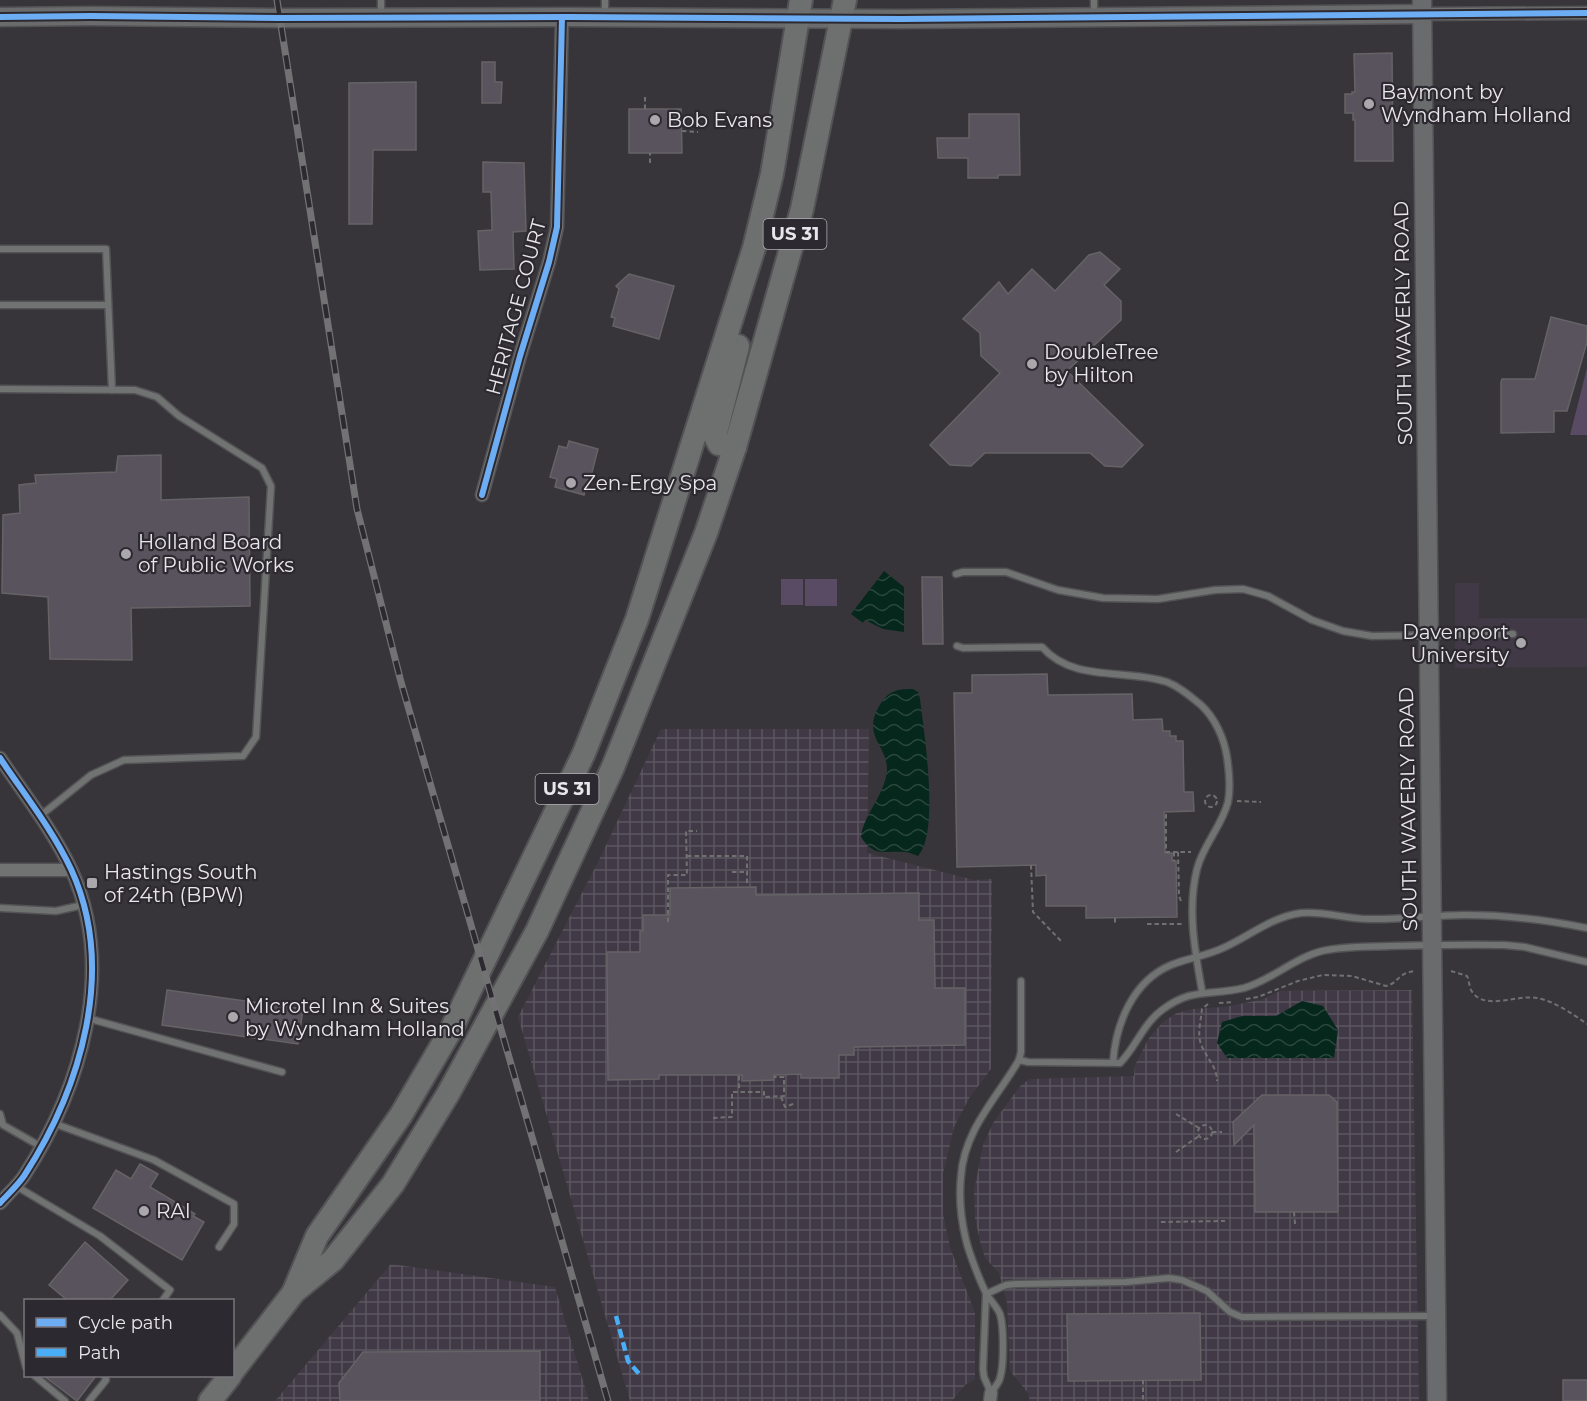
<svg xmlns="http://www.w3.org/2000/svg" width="1587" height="1401" viewBox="0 0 1587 1401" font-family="Montserrat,sans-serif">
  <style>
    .built { fill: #413a46 }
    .industrial { fill: url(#industrial-grid) }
    .park { fill: #584b63 }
    .water { fill: url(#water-waves) }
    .building { fill: #58535c; stroke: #656366; stroke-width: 1.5 }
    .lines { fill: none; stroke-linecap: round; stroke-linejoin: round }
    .lane-casing { stroke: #535255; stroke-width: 9 }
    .street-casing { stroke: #535255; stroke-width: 15 }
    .secondary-casing { stroke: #535255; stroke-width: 21 }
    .highway-casing { stroke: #535255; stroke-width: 26 }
    .path { stroke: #717071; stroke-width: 2; stroke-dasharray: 4.5 3; stroke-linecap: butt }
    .lane { stroke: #717272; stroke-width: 6 }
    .street { stroke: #717272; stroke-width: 12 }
    .secondary { stroke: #6a6b6c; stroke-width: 18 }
    .highway { stroke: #6e7070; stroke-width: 22 }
    .rail-casing { stroke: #727173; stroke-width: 7 }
    .rail { stroke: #2d2930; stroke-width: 4.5; stroke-dasharray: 14; stroke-linecap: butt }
    .quiet { stroke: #49aef6; stroke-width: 4.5; stroke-dasharray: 9 4.5; stroke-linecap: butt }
    .cycleway-casing { stroke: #2d2930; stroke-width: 10 }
    .cycleway { stroke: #6dadf4; stroke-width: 6 }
    .poi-dot { fill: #aba8ad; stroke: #2d2930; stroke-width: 2 }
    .labels { text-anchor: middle; stroke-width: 4.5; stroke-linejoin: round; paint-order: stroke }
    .shield { fill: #2d2930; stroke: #b1adb3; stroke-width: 1.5 }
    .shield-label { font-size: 18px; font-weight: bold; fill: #e9e6eb }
    .poi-label { font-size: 20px; fill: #e9e6eb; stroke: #2d2930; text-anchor: start }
    .street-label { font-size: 20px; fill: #e9e6eb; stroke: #2d2930 }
  </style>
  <defs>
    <pattern id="industrial-grid" width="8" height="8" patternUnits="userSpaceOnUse" patternTransform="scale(1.5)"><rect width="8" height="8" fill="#413a46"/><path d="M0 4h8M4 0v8" fill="none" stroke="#5c5661"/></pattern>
    <pattern id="water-waves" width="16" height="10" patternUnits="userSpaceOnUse" patternTransform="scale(1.5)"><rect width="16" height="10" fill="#06271c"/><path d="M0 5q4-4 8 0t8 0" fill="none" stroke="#2a463d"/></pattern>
  </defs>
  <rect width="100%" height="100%" fill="#373539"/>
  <polygon class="built" points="1455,583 1479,583 1479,618 1587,618 1587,667 1455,668"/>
  <g class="industrial">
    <polygon points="661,729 869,729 867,853 974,880 992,879 991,1069 970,1097 954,1127 943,1174 943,1213 950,1247 975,1313 975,1379 965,1385 952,1401 630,1401 518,1017 599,860"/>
    <polygon points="1412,990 1419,1401 1030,1401 1028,1393 1010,1371 1007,1303 999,1273 985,1258 981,1246 975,1218 974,1191 983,1145 993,1123 1021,1085 1030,1079 1134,1076 1135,1065 1149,1038 1163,1022 1177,1013 1193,1009 1225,1007 1264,999 1280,991"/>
    <polygon points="391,1264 555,1287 589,1401 275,1401"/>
  </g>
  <g class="park">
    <polygon points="1587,368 1587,435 1570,435"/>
    <rect x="781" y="579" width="22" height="26"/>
    <rect x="805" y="579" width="32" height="27"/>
  </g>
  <g class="water">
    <polygon points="884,571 904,587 904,632 883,629 865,620 863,623 851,614"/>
    <path d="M 913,689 L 918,692 L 920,699 C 924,732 940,833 918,856 C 913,854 908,852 904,852 C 882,850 875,858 861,837 C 863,817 881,799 886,777 C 893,746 858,739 881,703 C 890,690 898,689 913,689 Z"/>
    <polygon points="1302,1001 1323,1006 1338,1030 1334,1058 1227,1058 1217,1043 1222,1022 1242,1016 1276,1016"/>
  </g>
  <g class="building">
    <polygon points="1392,53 1393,161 1355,161 1355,120 1353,120 1353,113 1345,113 1345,94 1352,94 1352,92 1355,92 1354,54"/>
    <polygon points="482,62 495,62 495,82 502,82 501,103 482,103"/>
    <polygon points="416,82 416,150 373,150 372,224 349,224 349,83"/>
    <polygon points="629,109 681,109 682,153 629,153"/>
    <polygon points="969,114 1019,114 1020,175 998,175 998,178 968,178 968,158 938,158 937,138 969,138"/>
    <polygon points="483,162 524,163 526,231 513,232 514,269 480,270 478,231 492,230 491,192 483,192"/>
    <polygon points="1100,252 1120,269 1104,285 1121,301 1121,320 1067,371 1143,445 1122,467 1105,466 1090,453 985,453 971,466 950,465 930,445 1000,373 981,356 980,333 963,319 999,282 1008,294 1032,269 1055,291 1089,255"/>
    <polygon points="629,274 674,286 659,339 613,326 615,318 611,317 619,289 616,286"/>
    <polygon points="1551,317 1587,326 1587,342 1567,411 1554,411 1554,432 1501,433 1501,382 1502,379 1535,379"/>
    <polygon points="569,441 598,449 590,480 588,479 584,495 555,487 557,479 550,477 559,446 567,448"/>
    <polygon points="161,455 161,500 249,497 250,606 131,608 132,660 50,659 48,597 2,593 3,515 20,513 19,485 36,483 35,475 116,472 118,456"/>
    <polygon points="922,577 942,577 943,644 923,644"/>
    <polygon points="1047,674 1048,695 1132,694 1133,720 1162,719 1163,731 1170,731 1170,736 1176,736 1176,741 1183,741 1184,792 1193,792 1194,811 1164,812 1165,853 1172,853 1172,861 1176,861 1177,917 1086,918 1086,906 1046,906 1046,875 1036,876 1036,865 957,867 954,693 972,693 972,675"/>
    <polygon points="756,887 756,895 919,893 919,920 934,920 935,988 965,988 965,1045 854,1047 854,1055 839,1055 839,1078 801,1078 801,1074 774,1075 774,1080 742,1081 742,1075 659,1075 659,1079 608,1080 607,952 640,952 640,931 643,931 643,915 670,915 670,888"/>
    <polygon points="167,990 303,1009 298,1044 162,1025"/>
    <polygon points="1262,1095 1329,1095 1337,1102 1338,1212 1255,1212 1254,1125 1234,1145 1233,1122"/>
    <polygon points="140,1164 158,1174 150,1187 195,1214 193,1216 204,1222 182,1260 93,1208 116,1170 131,1179"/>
    <polygon points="85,1242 128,1280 110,1300 67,1300 49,1285"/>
    <polygon points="1200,1313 1201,1380 1068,1381 1067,1314"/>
    <polygon points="540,1351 540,1401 340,1401 339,1383 363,1352"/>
    <polygon points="44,1376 96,1376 77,1401"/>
    <rect x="1563" y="1380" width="24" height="21"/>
  </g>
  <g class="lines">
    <g class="lane-casing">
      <g id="lane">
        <polyline points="605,0 605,14"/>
        <polyline points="1094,0 1094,16"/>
        <polyline points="381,14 381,0"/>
        <polyline points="0,249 106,249 112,390"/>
        <polyline points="0,305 108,305"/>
        <polyline points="0,389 135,390 157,397 179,416 262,468 271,486 256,737 243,756 124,760 91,775 40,816"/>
        <polyline points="956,574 963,572 1006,572 1058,590 1103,598 1158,599 1215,590 1243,589 1268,596 1312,620 1343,631 1372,636 1513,634"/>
        <path d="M 957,646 L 963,648 L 1042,647 C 1074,683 1125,668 1167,682 C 1180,687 1190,696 1201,705 C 1215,718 1224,738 1227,757 C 1229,771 1231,788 1228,802 C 1222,826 1203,845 1197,869 C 1187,909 1195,952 1202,991"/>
        <polyline points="0,908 56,911 83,905"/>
        <polyline points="87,1018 282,1072"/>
        <path d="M 1019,1060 L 1028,1062 L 1120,1063 C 1136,1047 1143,1024 1162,1010 C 1192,987 1211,996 1244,988 C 1272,980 1294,958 1322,951 C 1344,946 1367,947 1390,946 C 1428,945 1466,944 1504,945 L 1525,947 L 1587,962"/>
        <path d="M 1113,1062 C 1116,1023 1133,981 1171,965 C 1188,958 1206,956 1223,948 C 1250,936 1271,917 1301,913 C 1325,911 1346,919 1369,919 C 1401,920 1433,915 1465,915 C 1506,915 1547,920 1587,928"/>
        <polyline points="0,1114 3,1125 40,1146"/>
        <polyline points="53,1123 154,1160 234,1204 234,1224 219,1247"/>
        <polyline points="16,1186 100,1236 170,1290 163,1300"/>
        <path d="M 986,1294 L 983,1369 L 984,1377 L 991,1393 C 994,1388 999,1383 1000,1378 C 1004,1365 1004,1327 1000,1314 C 997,1307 991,1301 987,1295 C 981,1284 969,1253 966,1240 C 961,1220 959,1196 961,1176 C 964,1130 997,1098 1019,1060 L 1021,1052 L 1021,981"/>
        <polyline points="986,1294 1006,1285 1016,1284 1126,1282 1169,1278 1182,1280 1207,1291 1230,1312 1242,1317 1434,1316"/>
        <polyline points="0,1315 17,1333 26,1367"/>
        <polyline points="35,1376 65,1401"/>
        <polyline points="89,1401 106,1380 105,1376"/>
      </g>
    </g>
    <g class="street-casing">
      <g id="street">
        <polyline points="1422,14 1587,13"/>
        <polyline points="482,495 520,356 549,262 557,227 562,17"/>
        <path d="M 0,758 C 24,794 52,829 71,869 C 117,969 81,1088 24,1176 C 17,1186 8,1194 0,1203"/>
        <polyline points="0,870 71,870"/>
        <polyline points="990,1401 991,1393"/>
      </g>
    </g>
    <g class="secondary-casing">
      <g id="secondary">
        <polyline points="1422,0 1437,1401"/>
        <polyline points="0,17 91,16 279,18 569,17 901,19 1422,14"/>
      </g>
    </g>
    <g class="highway-casing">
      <g id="highway">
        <polyline points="735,447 719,444 715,436 738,346"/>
        <polyline points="294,1291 317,1236 401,1115 452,1028 584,753 637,619 754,248 772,174 801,0"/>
        <polyline points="232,1372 294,1292 333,1260 393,1184 448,1094 537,931 613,767 706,533 735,447 802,209 845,0"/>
        <polyline points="210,1401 230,1376"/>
      </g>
    </g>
    <g class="path">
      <polyline points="645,97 645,109"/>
      <polyline points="682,131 698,132"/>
      <polyline points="650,163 650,153"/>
      <circle cx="1211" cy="801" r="6"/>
      <polyline points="1237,801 1261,802"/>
      <polyline points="1166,814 1166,852 1191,852"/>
      <polyline points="1174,852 1174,861"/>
      <polyline points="1178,852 1179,896 1181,901"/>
      <polyline points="687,856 747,856 747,886"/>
      <polyline points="1031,865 1033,912 1062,942"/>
      <polyline points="732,872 747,872"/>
      <polyline points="1115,918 1115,924"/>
      <polyline points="668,922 668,875 687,875 686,831 697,831"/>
      <polyline points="1147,924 1182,924"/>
      <path d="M 1451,971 L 1467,976 C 1469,980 1469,985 1471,990 C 1483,1012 1517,994 1537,998 C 1554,1001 1573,1014 1587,1024"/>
      <path d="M 1246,999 L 1258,997 L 1298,981 L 1323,975 L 1352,976 L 1386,986 C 1399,983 1397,973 1415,971"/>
      <polyline points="1219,1003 1234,1002"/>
      <path d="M 1208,1004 L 1202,1009 C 1201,1020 1197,1034 1201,1044 C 1206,1058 1217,1066 1217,1081"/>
      <polyline points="739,1076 739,1091"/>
      <polyline points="781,1097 785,1107 796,1103"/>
      <polyline points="1176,1114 1199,1128"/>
      <polyline points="713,1118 732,1117 732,1092 764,1092 764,1097 784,1096 784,1077 774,1077"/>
      <circle cx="1205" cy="1132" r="7"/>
      <polyline points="1212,1132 1222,1132"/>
      <polyline points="1176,1152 1199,1136"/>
      <polyline points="1294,1212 1295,1224"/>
      <polyline points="1161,1222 1225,1221"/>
      <polyline points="1143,1380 1143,1401"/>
    </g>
    <use href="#lane" class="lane"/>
    <use href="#street" class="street"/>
    <use href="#secondary" class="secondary"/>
    <use href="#highway" class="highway"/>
    <g class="rail-casing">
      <polyline id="rail" points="277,0 357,509 401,682 608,1401"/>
    </g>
    <use href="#rail" class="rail"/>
    <polyline class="quiet" points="616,1316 628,1361 641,1376"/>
    <g class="cycleway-casing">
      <g id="cycleway">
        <polyline points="0,17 91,16 279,18 569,17 901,19 1587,13"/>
        <polyline points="482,495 520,356 549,262 557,227 562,17"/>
        <path d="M 0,758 C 24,794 52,829 71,869 C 117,969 81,1088 24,1176 C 17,1186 8,1194 0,1203"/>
      </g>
    </g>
    <use href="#cycleway" class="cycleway"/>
  </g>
  <g class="poi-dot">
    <circle cx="1369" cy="104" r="6"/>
    <circle cx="655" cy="120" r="6"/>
    <circle cx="1032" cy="364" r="6"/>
    <circle cx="571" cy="483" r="6"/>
    <circle cx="126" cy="554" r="6"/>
    <circle cx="1521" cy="643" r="6"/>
    <rect x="86" y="877" width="12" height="12" rx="3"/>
    <circle cx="233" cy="1017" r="6"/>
    <circle cx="144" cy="1211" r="6"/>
  </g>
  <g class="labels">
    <g class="shield">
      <rect x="763.5" y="219" width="63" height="30" rx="4.5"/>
      <rect x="535.5" y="774" width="63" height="30" rx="4.5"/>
    </g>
    <g class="shield-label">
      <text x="795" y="240">US 31</text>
      <text x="567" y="795">US 31</text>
    </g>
    <g class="poi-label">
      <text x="1381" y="99">Baymont by<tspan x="1381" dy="23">Wyndham Holland</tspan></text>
      <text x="667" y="127">Bob Evans</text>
      <text x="1044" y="359">DoubleTree<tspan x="1044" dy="23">by Hilton</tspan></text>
      <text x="583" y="490">Zen-Ergy Spa</text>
      <text x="138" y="549">Holland Board<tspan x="138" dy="23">of Public Works</tspan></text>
      <text x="1509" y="639" text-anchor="end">Davenport<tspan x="1509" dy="23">University</tspan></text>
      <text x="104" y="879">Hastings South<tspan x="104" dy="23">of 24th (BPW)</tspan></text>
      <text x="245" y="1013">Microtel Inn &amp; Suites<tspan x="245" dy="23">by Wyndham Holland</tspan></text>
      <text x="156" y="1218">RAI</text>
    </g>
    <g class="street-label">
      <text transform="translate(516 307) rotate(-75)" y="7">HERITAGE COURT</text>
      <text transform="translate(1403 323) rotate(-91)" y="7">SOUTH WAVERLY ROAD</text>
      <text transform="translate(1408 809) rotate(-91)" y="7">SOUTH WAVERLY ROAD</text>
    </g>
  </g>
  <rect x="24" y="1299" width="210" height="78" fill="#2d2930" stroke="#78757b" stroke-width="1.5"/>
  <rect x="36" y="1318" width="30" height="9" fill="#6dadf4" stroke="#78757b" stroke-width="1.5"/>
  <text x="78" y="1329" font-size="18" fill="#e9e6eb">Cycle path</text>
  <rect x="36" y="1348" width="30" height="9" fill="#49aef6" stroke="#78757b" stroke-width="1.5"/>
  <text x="78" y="1359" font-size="18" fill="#e9e6eb">Path</text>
</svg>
